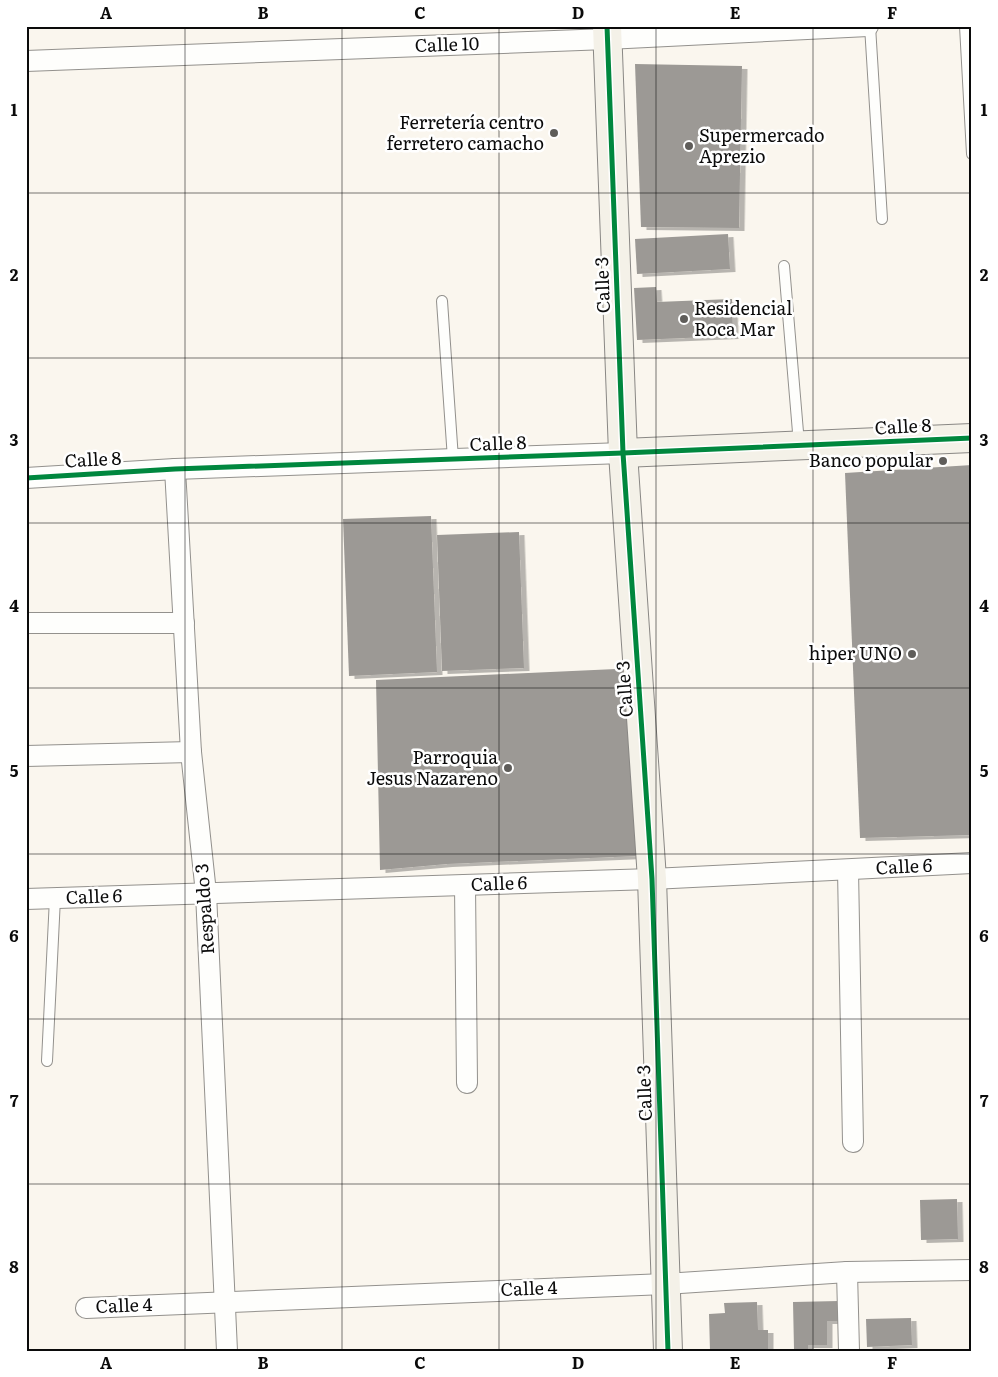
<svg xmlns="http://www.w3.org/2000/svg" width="998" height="1377" viewBox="0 0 998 1377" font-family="Literata,serif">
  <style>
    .building { fill: #9c9995; filter: url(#shadow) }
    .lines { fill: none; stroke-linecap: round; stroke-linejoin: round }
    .lane-casing { stroke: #93918d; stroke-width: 12 }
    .street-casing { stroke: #93918d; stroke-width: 22 }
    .secondary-casing { stroke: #898784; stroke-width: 30 }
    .lane { stroke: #fefefc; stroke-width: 10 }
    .street { stroke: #fefefc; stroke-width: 20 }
    .secondary { stroke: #f4f1e8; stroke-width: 28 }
    .cycleway-casing { stroke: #fff; stroke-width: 8 }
    .cycleway { stroke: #00873e; stroke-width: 5 }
    .grid { fill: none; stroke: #0b0b0b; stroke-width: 1; stroke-opacity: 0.55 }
    .poi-dot { fill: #5f5d5a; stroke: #fff; stroke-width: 2 }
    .labels { text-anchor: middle; stroke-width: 5; stroke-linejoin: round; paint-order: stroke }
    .street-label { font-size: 18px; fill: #0b0b0b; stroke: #fff }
    .poi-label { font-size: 18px; fill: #0b0b0b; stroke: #fff; text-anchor: end }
    .neatline { fill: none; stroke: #0b0b0b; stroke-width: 2 }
    .grid-label { font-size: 16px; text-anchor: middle; font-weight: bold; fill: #0b0b0b }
  </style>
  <defs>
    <filter id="shadow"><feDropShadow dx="5.5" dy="3" stdDeviation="0" flood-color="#0004"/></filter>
  </defs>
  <rect width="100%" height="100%" fill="#faf6ee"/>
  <g class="building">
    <polygon points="635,64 742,66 739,228 641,227"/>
    <polygon points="728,234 730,269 637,274 635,239"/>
    <polygon points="656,287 657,302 732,299 733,336 637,340 634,288"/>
    <polygon points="972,465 972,835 860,838 845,473"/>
    <polygon points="431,516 437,672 349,676 343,519"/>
    <polygon points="519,532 524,668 442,671 437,535"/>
    <polygon points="638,668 638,856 447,864 380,870 376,680"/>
    <polygon points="957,1199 958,1239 921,1240 920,1200"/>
    <polygon points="839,1301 839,1321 827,1321 827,1345 808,1345 808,1349 794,1349 793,1302"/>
    <polygon points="757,1302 758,1330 768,1330 768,1351 710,1351 709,1314 725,1313 724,1303"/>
    <polygon points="911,1318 912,1345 867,1347 866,1319"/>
  </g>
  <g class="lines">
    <g class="lane-casing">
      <g id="lane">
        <polyline points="870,26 882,219"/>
        <polyline points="965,26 972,154"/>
        <polyline points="784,266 799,444"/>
        <polyline points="442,301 453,459"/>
        <polyline points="47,1061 55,898"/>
      </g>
    </g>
    <g class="street-casing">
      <g id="street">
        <polyline points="26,61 607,39 868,26"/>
        <polyline points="175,469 191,752 206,893 227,1351"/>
        <polyline points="26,478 175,469 623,453"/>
        <polyline points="26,623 184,623"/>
        <polyline points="26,756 191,752"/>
        <polyline points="848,870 853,1142"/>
        <polyline points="465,885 467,1083"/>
        <polyline points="26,899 652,879 972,863"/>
        <polyline points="847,1272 849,1351"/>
        <polyline points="86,1308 665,1284 847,1272 972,1270"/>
      </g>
    </g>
    <g class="secondary-casing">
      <g id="secondary">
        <polyline points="607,26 623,453 652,879 668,1351"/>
        <polyline points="623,453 972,438"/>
      </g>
    </g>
    <use href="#lane" class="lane"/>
    <use href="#street" class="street"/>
    <use href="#secondary" class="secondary"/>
    <g class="cycleway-casing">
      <g id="cycleway">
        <polyline points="607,26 623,453 652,879 668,1351"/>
        <polyline points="26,478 175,469 623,453 972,438"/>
      </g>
    </g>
    <use href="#cycleway" class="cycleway"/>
  </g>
  <path class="grid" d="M 185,26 L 185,1351M 342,26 L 342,1351M 499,26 L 499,1351M 656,26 L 656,1351M 813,26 L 813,1351M 26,193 L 972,193M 26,358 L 972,358M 26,523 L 972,523M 26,688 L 972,688M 26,854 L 972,854M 26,1019 L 972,1019M 26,1184 L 972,1184"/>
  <g class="poi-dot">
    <circle cx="554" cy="133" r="5"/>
    <circle cx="689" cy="146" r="5"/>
    <circle cx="684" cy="319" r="5"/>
    <circle cx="943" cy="461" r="5"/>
    <circle cx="912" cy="654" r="5"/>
    <circle cx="508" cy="768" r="5"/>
  </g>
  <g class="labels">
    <g class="street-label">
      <text transform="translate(447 45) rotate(-2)" y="6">Calle 10</text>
      <text transform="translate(603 285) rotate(-92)" y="6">Calle 3</text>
      <text transform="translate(903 427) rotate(-3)" y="6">Calle 8</text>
      <text transform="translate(498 444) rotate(-2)" y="6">Calle 8</text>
      <text transform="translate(93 460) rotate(-3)" y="6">Calle 8</text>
      <text transform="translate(625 689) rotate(-94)" y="6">Calle 3</text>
      <text transform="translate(904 867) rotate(-3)" y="6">Calle 6</text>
      <text transform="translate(499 884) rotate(-2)" y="6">Calle 6</text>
      <text transform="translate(94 897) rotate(-2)" y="6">Calle 6</text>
      <text transform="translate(205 909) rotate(-94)" y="6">Respaldo 3</text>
      <text transform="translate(645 1093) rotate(-92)" y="6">Calle 3</text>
      <text transform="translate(529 1289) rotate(-2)" y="6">Calle 4</text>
      <text transform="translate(124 1306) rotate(-2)" y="6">Calle 4</text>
    </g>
    <g class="poi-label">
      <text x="544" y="129">Ferretería centro<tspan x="544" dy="21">ferretero camacho</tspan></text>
      <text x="699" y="142" text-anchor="start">Supermercado<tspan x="699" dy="21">Aprezio</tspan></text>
      <text x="694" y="315" text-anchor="start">Residencial<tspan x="694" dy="21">Roca Mar</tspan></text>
      <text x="933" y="467">Banco popular</text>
      <text x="902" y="660">hiper UNO</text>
      <text x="498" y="764">Parroquia<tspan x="498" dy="21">Jesus Nazareno</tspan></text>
    </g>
  </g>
  <rect width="998" height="1377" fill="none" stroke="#ffffff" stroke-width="55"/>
  <rect x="28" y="28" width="942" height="1322" class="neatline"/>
  <g class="grid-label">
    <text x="106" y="19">A</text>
    <text x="263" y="19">B</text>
    <text x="420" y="19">C</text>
    <text x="578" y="19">D</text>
    <text x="735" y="19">E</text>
    <text x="892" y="19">F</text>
    <text x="14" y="116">1</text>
    <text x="984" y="116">1</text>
    <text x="14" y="281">2</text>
    <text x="984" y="281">2</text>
    <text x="14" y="446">3</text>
    <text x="984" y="446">3</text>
    <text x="14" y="612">4</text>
    <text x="984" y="612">4</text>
    <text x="14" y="777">5</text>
    <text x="984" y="777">5</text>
    <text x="14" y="942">6</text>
    <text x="984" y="942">6</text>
    <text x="14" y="1107">7</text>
    <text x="984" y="1107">7</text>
    <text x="14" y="1273">8</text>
    <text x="984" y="1273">8</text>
    <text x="106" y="1369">A</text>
    <text x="263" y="1369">B</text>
    <text x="420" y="1369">C</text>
    <text x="578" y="1369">D</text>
    <text x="735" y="1369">E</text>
    <text x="892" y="1369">F</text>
  </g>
</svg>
